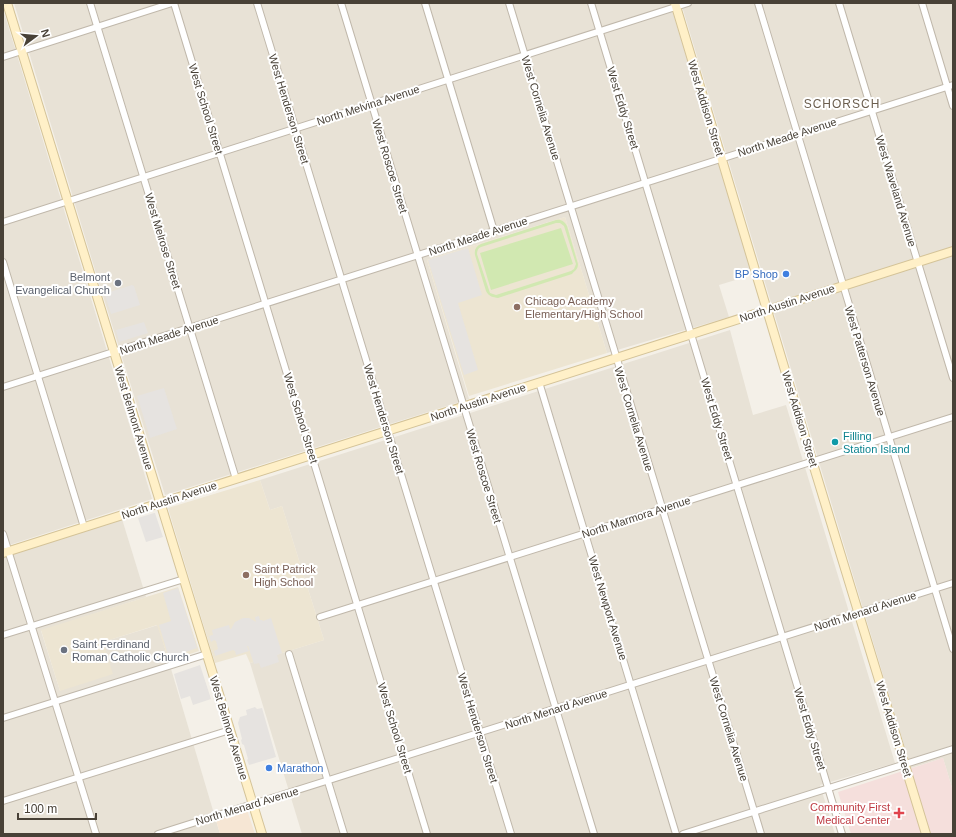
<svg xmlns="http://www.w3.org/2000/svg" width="956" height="837" viewBox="0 0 956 837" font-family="Arial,sans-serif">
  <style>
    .residential { fill: #e8e2d6 }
    .commercial { fill: #f6e6d4 }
    .education { fill: #ede5d2 }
    .medical { fill: #f5dfdc }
    .pitch { fill: #d1e8b1; fill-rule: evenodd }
    .parking { fill: #e6e3e0 }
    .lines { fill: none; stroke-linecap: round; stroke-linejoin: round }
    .street-casing { stroke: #c0b8ab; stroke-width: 8 }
    .secondary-casing { stroke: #d4c398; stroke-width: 10 }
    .street { stroke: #fff; stroke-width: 6 }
    .secondary { stroke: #fff0c8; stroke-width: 8 }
    .shop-dot { fill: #3f7fe0; stroke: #fff; stroke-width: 1.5 }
    .worship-dot { fill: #6b7280; stroke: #fff; stroke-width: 1.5 }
    .education-dot { fill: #8d6e63; stroke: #fff; stroke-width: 1.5 }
    .culture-dot { fill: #0f9aa8; stroke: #fff; stroke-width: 1.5 }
    .health-dot { fill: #e0444e; stroke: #fff; stroke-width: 1.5 }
    .labels { text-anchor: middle; stroke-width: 4; stroke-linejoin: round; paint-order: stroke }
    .street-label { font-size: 11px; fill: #484137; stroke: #fff }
    .shop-label { font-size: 11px; fill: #366cbe; stroke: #fff; text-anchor: end }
    .worship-label { font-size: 11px; fill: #5b616d; stroke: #fff; text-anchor: end }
    .education-label { font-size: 11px; fill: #785e54; stroke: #fff; text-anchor: start }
    .culture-label { font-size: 11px; fill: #0d838f; stroke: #fff; text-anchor: start }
    .health-label { font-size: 11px; fill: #be3a42; stroke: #fff; text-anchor: end }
    .neighbourhood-label { font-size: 12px; letter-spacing: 1px; fill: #6b5e4e; stroke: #fff }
  </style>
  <rect width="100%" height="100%" fill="#f4f0e8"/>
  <g class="residential">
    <polygon points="14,3 670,3 752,275 719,285 729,317 607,353 565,217 427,260 469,399 165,495 99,283"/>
    <polygon points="681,3 953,3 953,791 943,758 911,768"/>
    <polygon points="3,9 152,499 3,547"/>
    <polygon points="730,330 753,415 786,405 895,763 820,785 835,834 681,834 679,830 666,834 302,834 250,663 324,640 282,506 270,510 260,480"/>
    <polygon points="122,519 146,597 41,631 60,691 103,642 158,625 220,834 3,834 3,557"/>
  </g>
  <polygon class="commercial" points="247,810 255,834 220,834 216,820"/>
  <g class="education">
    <polygon points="565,217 607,353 469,396 427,260"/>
    <polygon points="260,480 270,510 282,506 324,640 250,663 246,654 215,663 168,508"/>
    <polygon points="178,587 199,651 169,661 157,625 103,642 113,674 60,691 41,630"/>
  </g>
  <polygon class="medical" points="943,758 953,791 953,834 851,834 838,792"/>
  <g class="pitch">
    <path d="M 556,220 C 561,219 565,222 567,226 L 578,264 C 578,270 574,271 572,274 L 498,298 C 493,297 489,297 486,291 L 475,255 C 474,250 476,246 481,244 ZM 556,223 L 560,223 L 564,226 L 576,264 L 574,269 L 571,271 L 496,295 L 490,293 L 477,254 C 477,251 478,248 481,247 Z"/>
    <polygon points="561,228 573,264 491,290 480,253"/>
  </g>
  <g class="parking">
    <polygon points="468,248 482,295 458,303 478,370 464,375 428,260"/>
    <polygon points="132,285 134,286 140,305 111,314 105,295 109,294 110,292"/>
    <polygon points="144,322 148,333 119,342 116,330"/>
    <polygon points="164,388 177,429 150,438 137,396"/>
    <polygon points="154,513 155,513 163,537 146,542 138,518"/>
    <polygon points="178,588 197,648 169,658 159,625 171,621 163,593"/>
    <polygon points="259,616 260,620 262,620 263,621 271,618 282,653 277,655 279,662 261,668 259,663 254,664 248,646 247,646 249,651 236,655 235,651 233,650 215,656 214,651 218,649 216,641 214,640 211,642 209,636 213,635 212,630 229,625 230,629 231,629 235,622 243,618 249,618 256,622 255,617"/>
    <polygon points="200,665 211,699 193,705 190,696 181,699 174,674"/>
    <polygon points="255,707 257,709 262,708 276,757 249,765 247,760 248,759 244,745 242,744 241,740 242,739 238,723 240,717 247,715 246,710"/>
  </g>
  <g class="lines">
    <g class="street-casing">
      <g id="street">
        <polyline points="90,3 236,479"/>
        <polyline points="174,3 427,834"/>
        <polyline points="257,3 511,834"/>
        <polyline points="341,3 594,834"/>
        <polyline points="425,3 494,231"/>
        <polyline points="509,3 761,834"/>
        <polyline points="591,3 842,834"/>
        <polyline points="758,3 953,649"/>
        <polyline points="839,3 953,378"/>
        <polyline points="922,3 953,106"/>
        <polyline points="3,57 172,3"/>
        <polyline points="3,222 688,3"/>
        <polyline points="3,262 84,527"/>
        <polyline points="539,382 676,834"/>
        <polyline points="3,387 953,85"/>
        <polyline points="3,534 96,834"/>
        <polyline points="320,617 953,417"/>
        <polyline points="3,635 184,579"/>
        <polyline points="289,654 344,834"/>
        <polyline points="3,718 207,654"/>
        <polyline points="3,801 230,730"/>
        <polyline points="158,834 953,583"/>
        <polyline points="683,834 953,749"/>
      </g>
    </g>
    <g class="secondary-casing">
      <g id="secondary">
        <polyline points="7,3 262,834"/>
        <polyline points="675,3 814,467 926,834"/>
        <polyline points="3,553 953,251"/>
      </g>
    </g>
    <use href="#street" class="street"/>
    <use href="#secondary" class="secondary"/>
  </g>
  <g class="shop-dot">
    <circle cx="786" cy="274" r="4"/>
    <circle cx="269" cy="768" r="4"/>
  </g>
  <g class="worship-dot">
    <circle cx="118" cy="283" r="4"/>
    <circle cx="64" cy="650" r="4"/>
  </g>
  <g class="education-dot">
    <circle cx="517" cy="307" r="4"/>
    <circle cx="246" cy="575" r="4"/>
  </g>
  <circle class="culture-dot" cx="835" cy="442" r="4"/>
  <path class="health-dot" d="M897 807h4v4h4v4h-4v4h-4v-4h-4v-4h4z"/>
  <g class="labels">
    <g class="street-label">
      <text transform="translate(368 105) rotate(-18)" y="4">North Melvina Avenue</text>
      <text transform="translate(541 108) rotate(73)" y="4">West Cornelia Avenue</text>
      <text transform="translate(623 108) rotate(73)" y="4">West Eddy Street</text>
      <text transform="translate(706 108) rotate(73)" y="4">West Addison Street</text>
      <text transform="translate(206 109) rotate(73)" y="4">West School Street</text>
      <text transform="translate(289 109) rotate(73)" y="4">West Henderson Street</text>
      <text transform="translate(787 137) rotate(-18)" y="4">North Meade Avenue</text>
      <text transform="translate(390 166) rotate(73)" y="4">West Roscoe Street</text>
      <text transform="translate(896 191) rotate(73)" y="4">West Waveland Avenue</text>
      <text transform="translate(478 236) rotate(-18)" y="4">North Meade Avenue</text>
      <text transform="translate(163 241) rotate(73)" y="4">West Melrose Street</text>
      <text transform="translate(787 303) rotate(-18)" y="4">North Austin Avenue</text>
      <text transform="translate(169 335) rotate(-18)" y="4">North Meade Avenue</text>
      <text transform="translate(865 361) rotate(73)" y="4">West Patterson Avenue</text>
      <text transform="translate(478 402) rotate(-18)" y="4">North Austin Avenue</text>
      <text transform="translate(134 418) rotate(73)" y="4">West Belmont Avenue</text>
      <text transform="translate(301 418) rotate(73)" y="4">West School Street</text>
      <text transform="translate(384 419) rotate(73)" y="4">West Henderson Street</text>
      <text transform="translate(634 419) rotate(73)" y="4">West Cornelia Avenue</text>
      <text transform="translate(717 419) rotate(73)" y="4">West Eddy Street</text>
      <text transform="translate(800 419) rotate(73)" y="4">West Addison Street</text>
      <text transform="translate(484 476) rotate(73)" y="4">West Roscoe Street</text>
      <text transform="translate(169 500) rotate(-18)" y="4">North Austin Avenue</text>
      <text transform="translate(636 517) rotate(-18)" y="4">North Marmora Avenue</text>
      <text transform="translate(608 608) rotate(73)" y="4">West Newport Avenue</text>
      <text transform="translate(865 611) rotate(-18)" y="4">North Menard Avenue</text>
      <text transform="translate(556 709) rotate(-18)" y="4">North Menard Avenue</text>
      <text transform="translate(229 728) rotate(73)" y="4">West Belmont Avenue</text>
      <text transform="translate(395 728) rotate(73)" y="4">West School Street</text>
      <text transform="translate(478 728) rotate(73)" y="4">West Henderson Street</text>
      <text transform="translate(729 729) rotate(73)" y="4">West Cornelia Avenue</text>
      <text transform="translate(810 729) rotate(73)" y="4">West Eddy Street</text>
      <text transform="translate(894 729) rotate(73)" y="4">West Addison Street</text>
      <text transform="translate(247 806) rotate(-17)" y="4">North Menard Avenue</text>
    </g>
    <g class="shop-label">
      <text x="778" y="278">BP Shop</text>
      <text x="277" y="772" text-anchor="start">Marathon</text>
    </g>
    <g class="worship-label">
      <text x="110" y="281">Belmont<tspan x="110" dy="13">Evangelical Church</tspan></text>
      <text x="72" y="648" text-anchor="start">Saint Ferdinand<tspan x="72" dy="13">Roman Catholic Church</tspan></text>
    </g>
    <g class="education-label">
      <text x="525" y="305">Chicago Academy<tspan x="525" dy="13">Elementary/High School</tspan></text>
      <text x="254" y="573">Saint Patrick<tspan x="254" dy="13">High School</tspan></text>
    </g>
    <g class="culture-label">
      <text x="843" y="440">Filling<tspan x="843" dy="13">Station Island</tspan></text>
    </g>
    <g class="health-label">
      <text x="890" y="811">Community First<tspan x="890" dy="13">Medical Center</tspan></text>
    </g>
    <g class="neighbourhood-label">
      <text x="842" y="108">SCHORSCH</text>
    </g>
  </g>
  <rect width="956" height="837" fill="none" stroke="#484137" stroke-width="8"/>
  <g transform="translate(36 36) rotate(74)" stroke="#ffffff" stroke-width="3" paint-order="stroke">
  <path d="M0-3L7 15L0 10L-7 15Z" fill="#484137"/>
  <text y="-6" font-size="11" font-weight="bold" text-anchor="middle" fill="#484137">N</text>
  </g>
  <path d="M18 813v6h78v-6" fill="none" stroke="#484137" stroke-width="2"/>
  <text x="24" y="813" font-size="12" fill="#484137" stroke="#ffffff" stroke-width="3" paint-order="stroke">100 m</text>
</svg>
